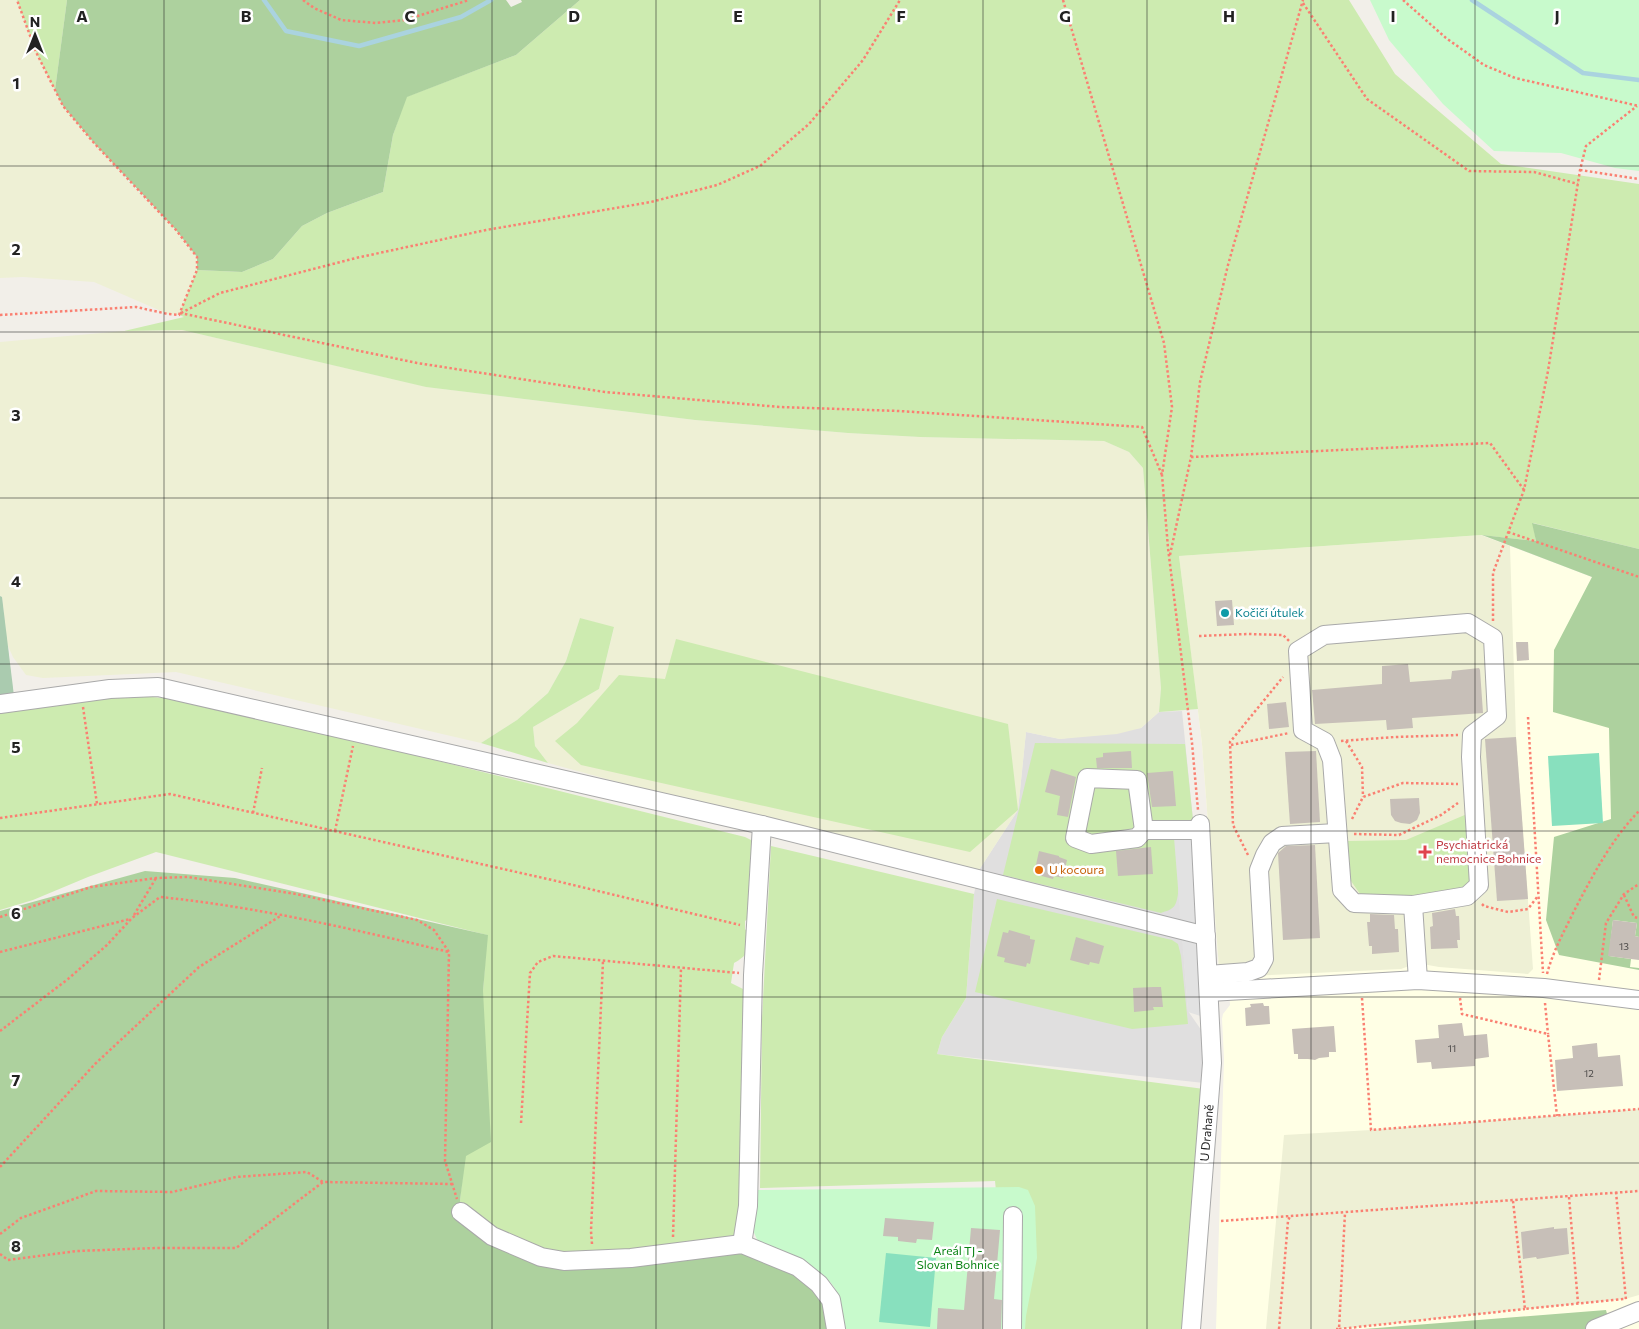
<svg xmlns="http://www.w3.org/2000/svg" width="1639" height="1329" viewBox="0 0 1639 1329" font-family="Commissioner,sans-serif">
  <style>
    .residential { fill: #e0dfdf }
    .education { fill: #ffffe5 }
    .farmland { fill: #eef0d5 }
    .grass { fill: #cdebb0 }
    .forest { fill: #add19e }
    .cemetery { fill: #aacbaf }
    .park { fill: #c8facc }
    .pitch { fill: #88e0be }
    .parking { fill: #e2e2e2 }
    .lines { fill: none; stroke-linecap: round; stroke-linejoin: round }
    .stream { stroke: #aad3df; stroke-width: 4.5 }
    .building { fill: #c7bfb8 }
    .minor-casing { stroke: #a9a9a9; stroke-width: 20 }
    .path { stroke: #fa8072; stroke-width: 2.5; stroke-dasharray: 2.5 2.5; stroke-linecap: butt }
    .minor { stroke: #fff; stroke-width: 18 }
    .grid { fill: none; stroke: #222; stroke-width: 1; stroke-opacity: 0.55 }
    .culture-dot { fill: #0f9aa8; stroke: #fff; stroke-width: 2 }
    .health-dot { fill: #e0444e; stroke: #fff; stroke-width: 2 }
    .food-dot { fill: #e8710a; stroke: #fff; stroke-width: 2 }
    .labels { text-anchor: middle; stroke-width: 5; stroke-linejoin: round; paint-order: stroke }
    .number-label { font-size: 10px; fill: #4b4948 }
    .culture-label { font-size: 12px; fill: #0d838f; stroke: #fff; text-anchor: start }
    .health-label { font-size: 12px; fill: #be3a42; stroke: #fff; text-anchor: start }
    .food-label { font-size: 12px; fill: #c56008; stroke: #fff; text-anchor: start }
    .street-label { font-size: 12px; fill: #222; stroke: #fff }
    .park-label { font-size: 12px; fill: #0c8416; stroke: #fff }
    .grid-label { font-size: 16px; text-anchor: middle; font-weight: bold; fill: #222; stroke: #fff; stroke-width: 5; stroke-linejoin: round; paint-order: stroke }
  </style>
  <rect width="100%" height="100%" fill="#f2efe9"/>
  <polygon class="residential" points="1182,711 1193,820 1174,825 1188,1011 1204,1034 1204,1083 937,1054 942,1037 966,998 974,894 979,870 1018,810 1026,732 1060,739 1141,728 1159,712"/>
  <polygon class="education" points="1481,535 1639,595 1639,1329 1216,1329 1224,1059 1222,1019 1223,1014 1230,1005 1228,977 1219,968 1202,744 1179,556"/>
  <g class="farmland">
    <polygon points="0,0 17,0 36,52 63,106 129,182 176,230 197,257 197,270 179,315 168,314 94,282 23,277 0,278"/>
    <polygon points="182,330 427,387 695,420 848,433 920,437 1104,441 1129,452 1143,468 1161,688 1159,712 1141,728 1117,734 1060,739 1026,732 1018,810 979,870 655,792 548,763 535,746 533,727 599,689 614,628 580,618 566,661 548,693 517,720 481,743 176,672 43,678 26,675 13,657 7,644 2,597 0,596 0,342 124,331"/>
    <polygon points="1481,535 1510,546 1516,737 1533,969 1528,974 1439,967 1417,963 1401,969 1228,977 1219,968 1202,744 1179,556"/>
    <polygon points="1639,1109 1639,1295 1625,1299 1338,1329 1266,1329 1284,1135 1371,1130"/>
  </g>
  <g class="grass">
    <polygon points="17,0 67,0 55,90 36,52"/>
    <polygon points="580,0 1349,0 1395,74 1501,164 1639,184 1639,549 1533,523 1536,541 1481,535 1179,556 1198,709 1159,712 1161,688 1143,468 1129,452 1104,441 920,437 848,433 695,420 426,387 182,330 124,331 184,317 179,315 197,270 242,272 273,259 302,226 327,213 383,192 393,135 406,97 516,55"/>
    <polygon points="580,618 614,627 599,689 533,727 535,746 548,763 481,743 517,720 548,693 566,661"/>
    <polygon points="676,639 1008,724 1018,810 970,852 581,765 555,741 577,723 619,675 665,679"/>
    <path d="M 107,696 L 152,697 L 196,701 L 745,837 L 753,841 L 751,916 L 745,921 L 745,929 L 751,936 C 750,950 747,956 734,963 L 731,983 L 749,992 L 744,1207 L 734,1239 L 598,1262 L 527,1252 L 462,1220 L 460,1200 L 483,991 L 487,935 L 156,852 L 88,877 L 33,900 L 0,910 L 0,712 Z"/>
    <path d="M 1035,743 L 1185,744 L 1193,820 L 1174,825 C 1175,843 1183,890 1175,905 C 1172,910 1166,911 1161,913 L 1003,875 Z"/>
    <polygon points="1467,814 1473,875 1467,887 1419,896 1360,894 1349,878 1348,841 1406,840"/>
    <polygon points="771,846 974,894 966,998 942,1037 937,1054 1204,1089 1185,1329 1007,1329 1006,1288 995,1181 760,1188 762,1019"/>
    <polygon points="997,899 1172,940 1178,944 1181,956 1188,1024 1132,1029 975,992"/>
  </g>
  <g class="forest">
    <polygon points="67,0 506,0 511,7 522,2 521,0 580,0 516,55 407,97 393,135 383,192 327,213 302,226 273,259 242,272 197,270 197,257 176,230 94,143 63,106 55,90"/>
    <polygon points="1532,523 1639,549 1639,937 1635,936 1637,923 1613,920 1609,956 1631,959 1630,967 1639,968 1639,970 1559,955 1546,920 1554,837 1611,819 1609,728 1553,712 1554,650 1592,577 1482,535 1536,541"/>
    <polygon points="145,871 235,878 488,935 483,991 491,1142 466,1156 460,1200 462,1220 527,1252 598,1262 746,1250 794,1270 823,1293 830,1329 0,1329 0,911"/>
    <polygon points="1606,1310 1611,1329 1364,1329"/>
  </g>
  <polygon class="cemetery" points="0,596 2,597 14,696 0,698"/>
  <g class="park">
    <polygon points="1370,0 1639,0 1639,171 1615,168 1561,153 1494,151 1443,104 1389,40"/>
    <path d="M 1019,1187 L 1028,1190 L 1035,1206 L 1037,1258 L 1026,1316 L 1025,1329 L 844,1329 C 841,1316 841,1298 834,1287 C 824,1270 777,1251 758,1242 L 753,1230 L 755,1190 Z"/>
  </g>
  <g class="pitch">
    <polygon points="1599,753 1603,823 1552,826 1548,756"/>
    <polygon points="886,1253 936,1258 930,1327 879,1322"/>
  </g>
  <polygon class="parking" points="1200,824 1210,1019 1188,1012 1173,825"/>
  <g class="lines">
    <g class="stream">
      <polyline points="264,0 286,31 359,46 461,17 491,0"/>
      <polyline points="1472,0 1583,73 1639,80"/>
    </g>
  </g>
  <g class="building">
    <polygon points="1232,600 1234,625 1217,626 1215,601"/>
    <polygon points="1516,642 1528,642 1529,660 1517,661"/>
    <polygon points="1408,664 1410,682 1451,679 1452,671 1479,668 1480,670 1483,713 1412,718 1413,728 1387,730 1386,720 1315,724 1312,690 1382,684 1382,666"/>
    <polygon points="1286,702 1289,727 1269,729 1267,704"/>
    <polygon points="1516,737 1528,899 1497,901 1485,739"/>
    <polygon points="1131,751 1132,768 1097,768 1096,758 1103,757 1103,753"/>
    <polygon points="1316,751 1320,822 1290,824 1285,752"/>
    <polygon points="1051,769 1076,777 1068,817 1057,815 1060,796 1045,792"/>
    <polygon points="1173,771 1176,806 1152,807 1147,773"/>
    <polygon points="1419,798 1420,813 1417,820 1410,824 1401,823 1395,821 1391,815 1390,799"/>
    <polygon points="1315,845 1320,938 1283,940 1278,853 1286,846"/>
    <polygon points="1151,847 1153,874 1118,876 1116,851"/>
    <polygon points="1039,851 1059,856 1059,857 1067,860 1063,878 1054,876 1053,879 1034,874"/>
    <polygon points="1455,909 1456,916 1459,916 1460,940 1457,940 1458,948 1431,949 1430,927 1433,926 1432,913"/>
    <polygon points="1370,914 1394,915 1395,929 1398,929 1399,952 1372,954 1372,946 1369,946 1367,922 1370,922"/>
    <polygon points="1613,920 1637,923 1635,936 1639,937 1639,960 1608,956"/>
    <polygon points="1009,930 1030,936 1030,939 1035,940 1030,964 1027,963 1026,967 1004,962 1005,958 997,956 1003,932 1008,933"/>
    <polygon points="1076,937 1104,946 1099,964 1090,962 1089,965 1070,960"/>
    <polygon points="1153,987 1161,987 1163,1007 1153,1007 1154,1010 1134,1012 1133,988"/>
    <polygon points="1263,1003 1264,1006 1269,1006 1270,1024 1246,1026 1245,1008 1251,1007 1250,1004"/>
    <polygon points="1462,1023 1464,1036 1487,1034 1489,1057 1475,1059 1475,1066 1432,1069 1431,1062 1417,1063 1415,1040 1439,1038 1438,1025"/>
    <polygon points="1334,1026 1336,1052 1329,1052 1329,1057 1319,1058 1315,1060 1308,1059 1298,1059 1298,1054 1294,1054 1292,1029"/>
    <polygon points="1597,1043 1598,1057 1620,1055 1623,1086 1557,1091 1555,1060 1573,1058 1572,1046"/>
    <polygon points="885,1218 934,1222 932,1240 917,1239 916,1243 898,1241 898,1237 883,1236"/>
    <polygon points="1554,1227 1554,1229 1567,1228 1569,1254 1537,1259 1536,1257 1523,1259 1521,1232"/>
    <polygon points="971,1228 1000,1230 994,1299 1002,1300 1001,1329 937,1329 938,1308 964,1310"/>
  </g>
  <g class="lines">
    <g class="minor-casing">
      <g id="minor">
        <polygon points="1468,623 1493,638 1497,716 1472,735 1471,757 1479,885 1467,896 1413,905 1354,903 1342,890 1332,760 1325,742 1303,730 1298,651 1324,635"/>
        <polyline points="0,704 110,689 158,687 762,825 1206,936"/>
        <polyline points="1144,830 1137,838 1091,844 1075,838 1087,778 1137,780 1144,830 1200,830"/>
        <polyline points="1413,905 1418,980"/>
        <polyline points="1208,975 1248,972 1259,968 1264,959 1259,870 1265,855 1272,843 1282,836 1337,833"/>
        <polyline points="1209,992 1418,980 1544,988 1639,1000"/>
        <polyline points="461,1212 492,1236 541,1257 564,1261 631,1258 742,1244 798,1267 819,1284 831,1300 836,1329"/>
        <polyline points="742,1244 748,1206 753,975 762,825"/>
        <polyline points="1012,1329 1013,1216"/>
        <polyline points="1191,1329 1212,1063 1200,824"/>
        <polyline points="1595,1329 1639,1311"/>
      </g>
    </g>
    <g class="path">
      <polyline points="303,0 314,8 341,20 376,23 405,20 469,0"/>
      <polyline points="1063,0 1164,343 1172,407 1162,475 1168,548 1192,743 1198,810"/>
      <polyline points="1403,0 1446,38 1484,65 1515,78 1639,106"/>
      <polyline points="1303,3 1367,99 1469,171 1534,172 1578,184"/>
      <polyline points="1580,170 1639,179"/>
      <polyline points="180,313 417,363 605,392 780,407 899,411 1142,427 1162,475"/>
      <polyline points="181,313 220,293 356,258 486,230 651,202 717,185 760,166 809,124 863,60 900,0"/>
      <polyline points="0,315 136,307 168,314 179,315 197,270 197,257 176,230 94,143 63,106 36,52 17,0"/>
      <polyline points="1191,457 1490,443 1524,490"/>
      <polyline points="1508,532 1639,577"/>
      <polyline points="1170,555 1191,457 1200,382 1228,265 1303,0"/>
      <polyline points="1493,621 1493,573 1524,490 1548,371 1580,170 1586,146 1637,106"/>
      <polyline points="1199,636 1247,634 1283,635 1289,641"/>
      <polyline points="83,707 97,804"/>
      <polyline points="1528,717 1543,973"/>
      <polyline points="1341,741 1395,737 1458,735"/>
      <polyline points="1346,741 1362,767 1363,797"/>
      <polyline points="1231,745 1289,733"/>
      <polyline points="253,813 262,768"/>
      <polyline points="0,818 170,794 552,880 740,925"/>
      <polyline points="1352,819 1363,797 1403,783 1458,784"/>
      <polyline points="335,831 353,746"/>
      <polyline points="1354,834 1399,835 1441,815 1458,803"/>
      <polyline points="1248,855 1233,825 1230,742 1283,677"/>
      <polyline points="1624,895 1634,917 1639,918"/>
      <polyline points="1482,904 1484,906 1508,912 1528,909 1538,896"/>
      <polyline points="134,915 156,878"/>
      <polyline points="0,917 91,887 156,878 188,877 296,894 417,920 434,930 449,952 445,1161 457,1199"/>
      <polyline points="0,952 130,919"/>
      <path d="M 1547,974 C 1553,951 1564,932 1574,911 C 1593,875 1611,840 1639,811"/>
      <polyline points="1599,980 1606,923 1624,894 1639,884"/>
      <polyline points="1362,998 1371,1130 1639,1109"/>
      <polyline points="1460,998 1462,1014 1548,1034 1557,1116"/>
      <polyline points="1545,1003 1548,1034"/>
      <path d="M 0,1031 L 68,979 L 107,945 L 132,918 L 160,897 C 258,907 353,929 449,952"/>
      <polyline points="521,1123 530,973 538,962 553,956 739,973"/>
      <polyline points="0,1167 95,1064 199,967 282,915"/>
      <polyline points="1616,1192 1626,1300"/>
      <polyline points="1569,1197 1578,1303"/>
      <polyline points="1513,1201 1525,1309 1624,1299"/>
      <polyline points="1221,1221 1639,1191"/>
      <polyline points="0,1234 21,1218 96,1191 172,1192 236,1177 307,1172 323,1182"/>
      <polyline points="673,1237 681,968"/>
      <polyline points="592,1244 591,1231 603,961"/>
      <polyline points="0,1254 8,1260 77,1251 156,1248 236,1248 323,1182 452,1184"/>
      <polyline points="1279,1329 1288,1221 1290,1216"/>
      <polyline points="1336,1329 1339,1329 1345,1213"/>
      <polyline points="1339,1329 1525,1309"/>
    </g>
    <use href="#minor" class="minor"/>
  </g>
  <path class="grid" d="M 164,0 L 164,1329M 328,0 L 328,1329M 492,0 L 492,1329M 656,0 L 656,1329M 820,0 L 820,1329M 983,0 L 983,1329M 1147,0 L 1147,1329M 1311,0 L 1311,1329M 1475,0 L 1475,1329M 0,166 L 1639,166M 0,332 L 1639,332M 0,498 L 1639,498M 0,664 L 1639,664M 0,831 L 1639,831M 0,997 L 1639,997M 0,1163 L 1639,1163"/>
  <circle class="culture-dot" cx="1225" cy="613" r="5"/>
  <path class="health-dot" d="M1422.5 844.5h5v5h5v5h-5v5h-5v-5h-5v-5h5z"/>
  <circle class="food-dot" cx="1039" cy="870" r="5"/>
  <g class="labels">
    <g class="number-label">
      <text x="1624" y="950">13</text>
      <text x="1452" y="1052">11</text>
      <text x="1589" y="1077">12</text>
    </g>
    <g class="culture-label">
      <text x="1235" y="617">Kočičí útulek</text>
    </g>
    <g class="health-label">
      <text x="1436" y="849">Psychiatrická<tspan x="1436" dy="14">nemocnice Bohnice</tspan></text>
    </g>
    <g class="food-label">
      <text x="1049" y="874">U kocoura</text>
    </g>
    <g class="street-label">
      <text transform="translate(1207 1133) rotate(-85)" y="4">U Drahaně</text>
    </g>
    <g class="park-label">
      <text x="958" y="1255">Areál TJ -<tspan x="958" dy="14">Slovan Bohnice</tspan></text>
    </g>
  </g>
  <g class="grid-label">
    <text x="82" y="22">A</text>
    <text x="246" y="22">B</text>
    <text x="410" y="22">C</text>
    <text x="574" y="22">D</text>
    <text x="738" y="22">E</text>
    <text x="901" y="22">F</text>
    <text x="1065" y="22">G</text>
    <text x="1229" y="22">H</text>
    <text x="1393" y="22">I</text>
    <text x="1557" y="22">J</text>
    <text x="16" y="89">1</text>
    <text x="16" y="255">2</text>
    <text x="16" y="421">3</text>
    <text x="16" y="587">4</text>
    <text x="16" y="753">5</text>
    <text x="16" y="919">6</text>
    <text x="16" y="1086">7</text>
    <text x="16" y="1252">8</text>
  </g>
  <g transform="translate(35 35)" stroke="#ffffff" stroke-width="4" paint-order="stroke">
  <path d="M0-4L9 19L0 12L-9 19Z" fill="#222222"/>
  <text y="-8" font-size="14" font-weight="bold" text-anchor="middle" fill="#222222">N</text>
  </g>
</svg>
